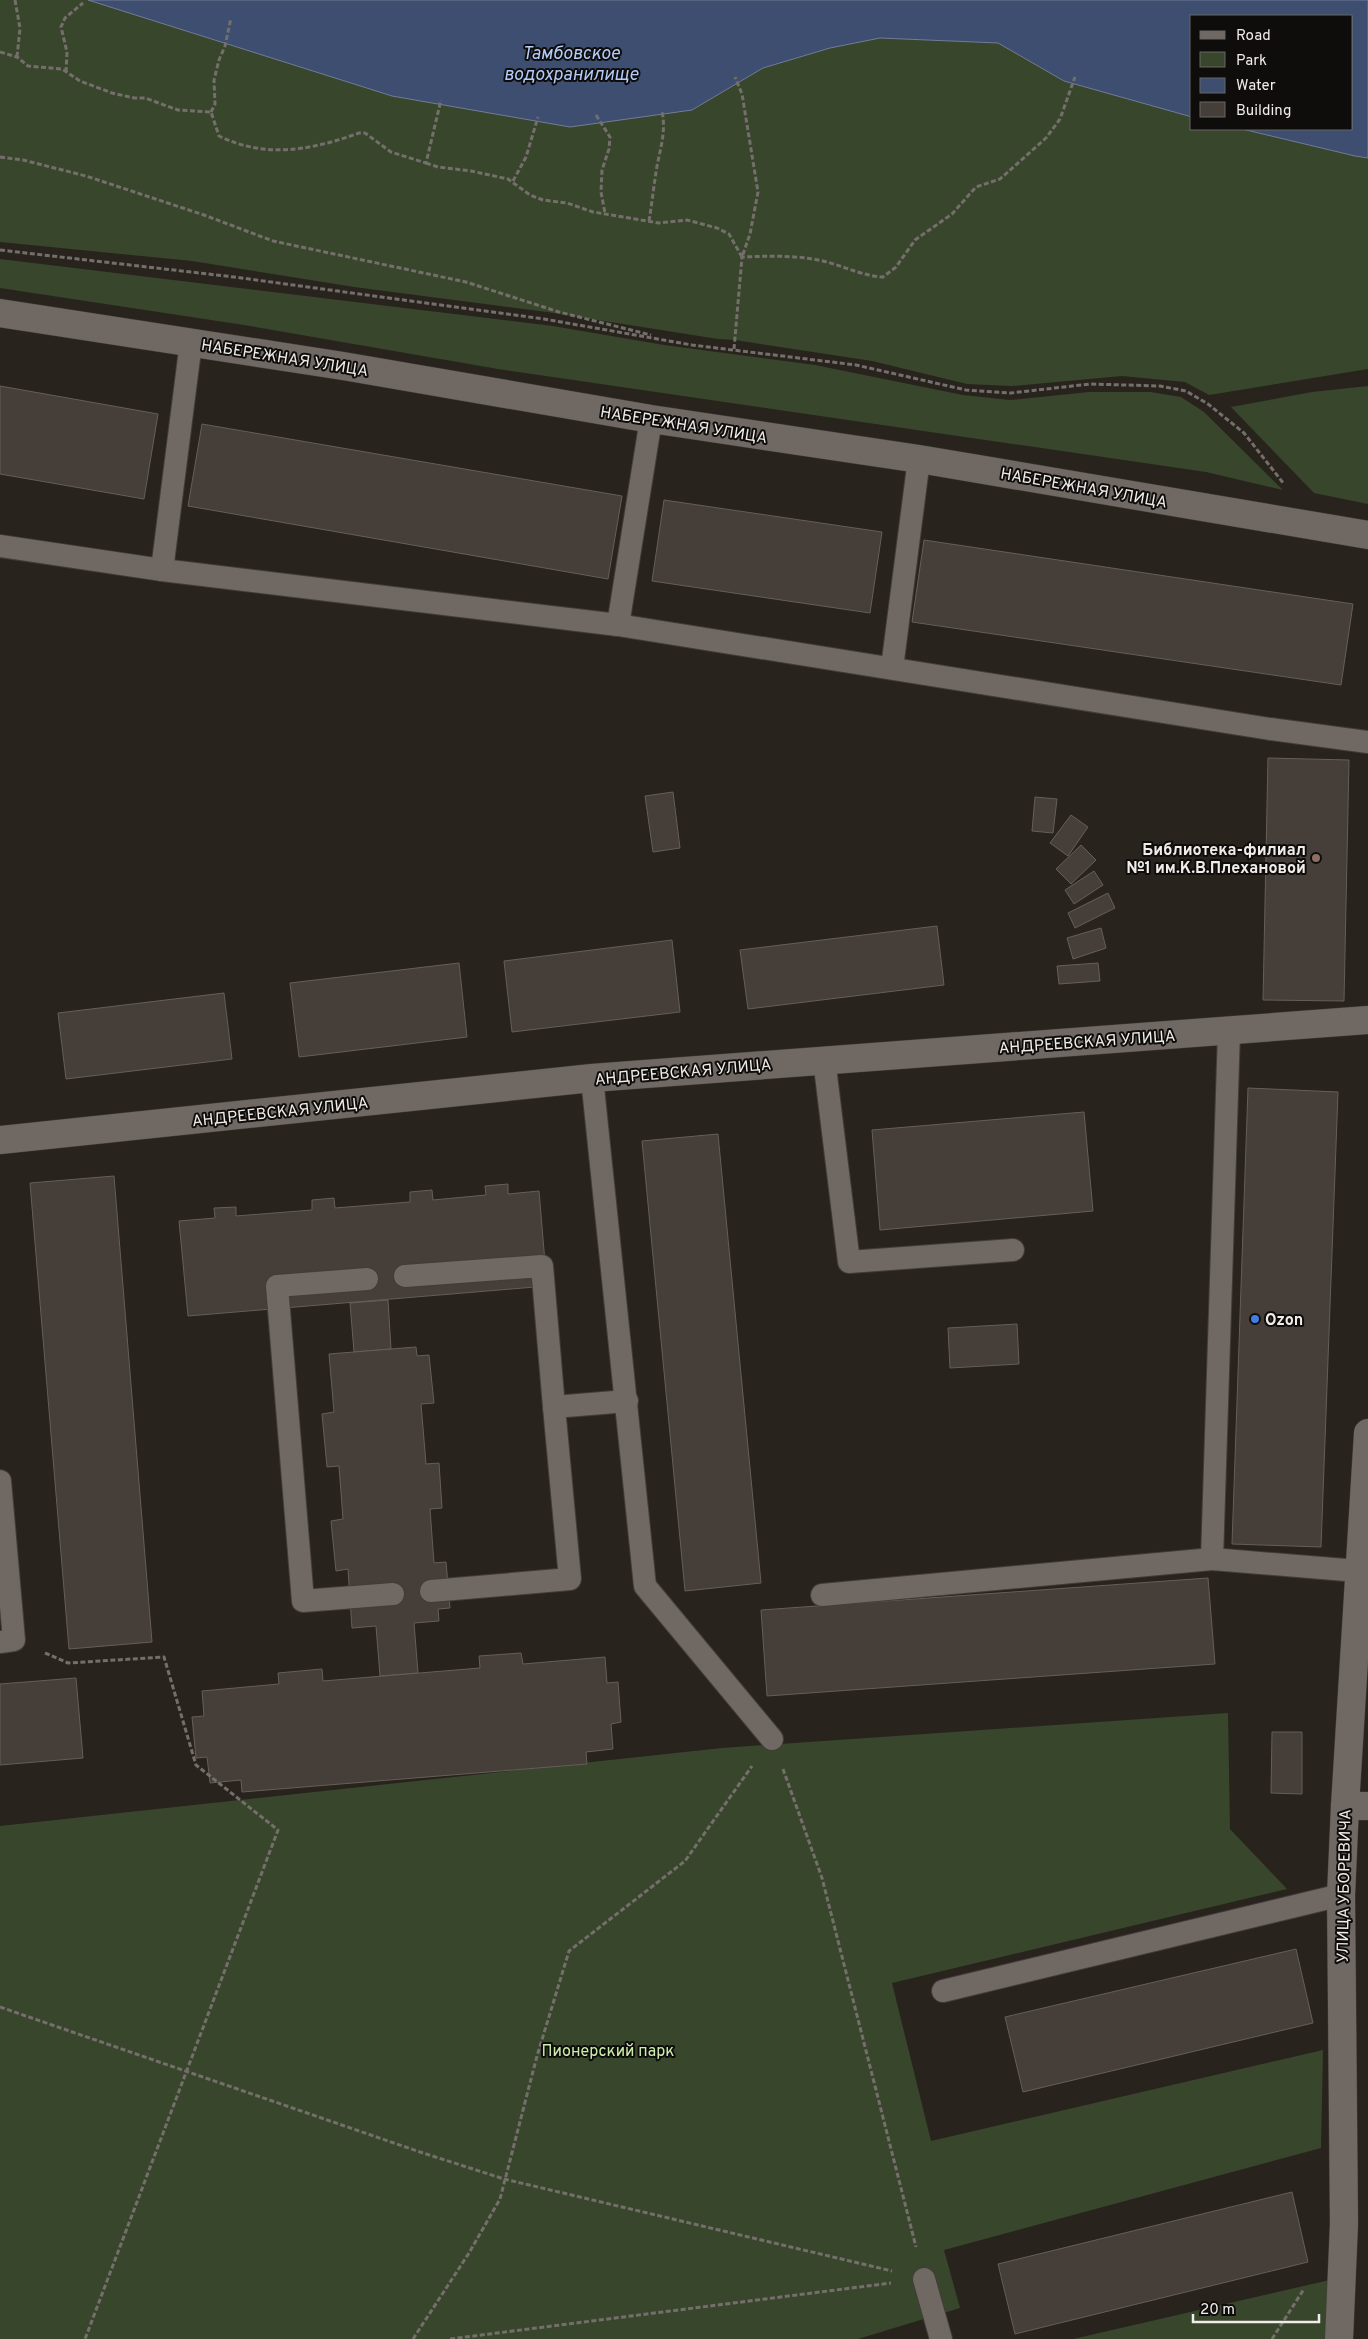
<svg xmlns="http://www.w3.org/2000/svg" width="1368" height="2339" viewBox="0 0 1368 2339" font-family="Overpass,sans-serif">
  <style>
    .green { fill: #38462c }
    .water { fill: #3d4e71; stroke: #737d95 }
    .building { fill: #453e39; stroke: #655e59 }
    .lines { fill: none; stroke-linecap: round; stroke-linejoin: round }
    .service-casing { stroke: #423d3a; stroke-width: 24 }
    .minor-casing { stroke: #423d3a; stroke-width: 29 }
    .tertiary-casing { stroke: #423d3a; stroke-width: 29 }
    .path { stroke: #746f6b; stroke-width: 3; stroke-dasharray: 5 2.5; stroke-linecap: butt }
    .service { stroke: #706863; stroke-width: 22 }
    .minor { stroke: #706863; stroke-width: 28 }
    .tertiary { stroke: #706863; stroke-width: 28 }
    .education-dot { fill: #8d6e63; stroke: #0f0d0b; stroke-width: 2 }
    .shop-dot { fill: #3f7fe0; stroke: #0f0d0b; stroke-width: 2 }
    .labels { text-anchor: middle; stroke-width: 4; stroke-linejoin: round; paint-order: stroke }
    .street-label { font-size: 16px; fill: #f0ece9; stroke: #0f0d0b }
    .poi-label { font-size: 16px; font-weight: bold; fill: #f0ece9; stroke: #0f0d0b; text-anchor: end }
    .park-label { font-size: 16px; fill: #ccedad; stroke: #0f0d0b }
    .water-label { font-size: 18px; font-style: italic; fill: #b3ccfc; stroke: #0f0d0b }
  </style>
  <rect width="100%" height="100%" fill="#29231e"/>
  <g class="green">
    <polygon points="0,0 88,0 392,96 692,110 763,68 830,48 880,38 998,43 1064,81 1192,117 1192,129 1242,129 1355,156 1368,158 1368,369 1209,395 1185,382 1122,376 1012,386 967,384 872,361 735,340 718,339 547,312 354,287 192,261 0,242"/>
    <polygon points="0,259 553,326 664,345 815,365 963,395 1010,400 1089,392 1150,392 1181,397 1204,412 1283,490 1206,472 498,369 244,325 0,288"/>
    <polygon points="1368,386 1368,504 1314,493 1231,407 1312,392"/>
    <polygon points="1228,1713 1230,1829 1287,1889 892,1983 931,2141 1323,2050 1321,2148 944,2250 960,2308 858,2339 0,2339 0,1826 722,1748"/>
    <polygon points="1347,2276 1347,2339 1073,2339"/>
  </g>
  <polygon class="water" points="88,0 1368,0 1368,158 1355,156 1242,129 1352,129 1352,16 1192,16 1192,117 1064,81 998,43 880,38 830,48 763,68 692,110 570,127 392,96"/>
  <g class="building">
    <polygon points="0,386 158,414 144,499 0,474"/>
    <polygon points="202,424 622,496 608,579 188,506"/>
    <polygon points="664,500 882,532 870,613 652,581"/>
    <polygon points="924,540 1353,604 1341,685 912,622"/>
    <polygon points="1268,758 1349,760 1344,1001 1263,1000"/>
    <polygon points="673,792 680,848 653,852 645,796"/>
    <polygon points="1035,797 1057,799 1053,833 1032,831"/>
    <polygon points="1071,815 1088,827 1068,856 1050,843"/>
    <polygon points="1081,845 1096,860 1071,884 1056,869"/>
    <polygon points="1094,871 1103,885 1074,904 1065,890"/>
    <polygon points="1108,893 1115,908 1075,928 1068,913"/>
    <polygon points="937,926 944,985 748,1009 740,950"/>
    <polygon points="1101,928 1106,948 1073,959 1067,938"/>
    <polygon points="672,940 680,1012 512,1032 504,961"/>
    <polygon points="459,963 467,1037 299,1057 290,983"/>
    <polygon points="1098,963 1100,981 1059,984 1057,966"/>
    <polygon points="224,993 232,1059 66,1079 58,1013"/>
    <polygon points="1248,1088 1338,1092 1321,1547 1232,1544"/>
    <polygon points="1084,1112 1093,1211 880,1230 872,1130"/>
    <polygon points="718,1134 761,1583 685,1591 642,1141"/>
    <polygon points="114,1176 152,1642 69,1649 30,1183"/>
    <polygon points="508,1184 508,1194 539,1191 547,1286 188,1316 179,1221 215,1218 214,1208 236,1207 236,1216 312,1210 312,1200 334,1198 335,1208 410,1202 410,1192 432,1190 433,1200 486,1195 485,1186"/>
    <polygon points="388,1300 391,1349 354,1352 350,1303"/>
    <polygon points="1017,1324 1019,1364 950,1368 948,1328"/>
    <polygon points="416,1347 417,1356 429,1355 434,1403 421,1404 426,1464 439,1463 442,1508 430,1509 434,1563 446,1562 450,1608 438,1609 439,1621 414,1623 418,1673 380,1676 376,1626 352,1628 348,1569 336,1571 331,1521 343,1519 339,1466 327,1467 322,1414 334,1412 329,1354"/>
    <polygon points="1208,1578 1215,1664 767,1696 761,1610"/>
    <polygon points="521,1653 523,1664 605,1657 607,1683 618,1682 621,1722 611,1724 613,1749 586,1752 587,1764 242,1792 241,1780 210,1783 207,1757 196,1758 192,1717 204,1716 202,1691 279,1684 278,1673 322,1669 323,1681 480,1668 479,1656"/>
    <polygon points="76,1678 83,1758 0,1765 0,1684"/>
    <polygon points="1272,1732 1302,1732 1302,1794 1271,1793"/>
    <polygon points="1296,1949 1313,2023 1023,2092 1005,2017"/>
    <polygon points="1292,2192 1308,2262 1015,2334 998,2264"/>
  </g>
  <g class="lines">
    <g class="service-casing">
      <g id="service">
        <polyline points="0,546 162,570 618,625 1270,729 1368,742"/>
        <polyline points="162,570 191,342"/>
        <polyline points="618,625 651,419"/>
        <polyline points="892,668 919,459"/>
        <polyline points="1229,1031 1212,1559 1358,1571"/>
        <polyline points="824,1059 849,1262 1013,1250"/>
        <polyline points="592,1078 645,1586 772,1739"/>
        <polyline points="405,1276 542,1266 554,1407"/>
        <polyline points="367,1279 277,1286 303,1601 393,1594"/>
        <polyline points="0,1481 14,1640 0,1642"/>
        <polyline points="431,1591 570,1579 554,1407 627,1401"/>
        <polyline points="822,1595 1212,1559"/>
        <polyline points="943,1991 1341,1895"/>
        <polyline points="924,2279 941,2339"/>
      </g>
    </g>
    <g class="minor-casing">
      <g id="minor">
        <polyline points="0,313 343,366 651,419 919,459 1368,535"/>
        <polyline points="0,1140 592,1078 1368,1020"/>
        <polyline points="1345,1806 1368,1806"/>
      </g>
    </g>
    <g class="tertiary-casing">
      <polyline id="tertiary" points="1339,2339 1344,2224 1341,1895 1345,1806 1368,1433"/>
    </g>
    <g class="path">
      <polyline points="15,0 20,28 17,57"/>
      <path d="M 0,52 L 17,57 L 28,66 L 62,69 L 80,81 L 112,93 L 134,98 L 145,98 L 178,110 L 211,112 L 219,136 C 266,159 312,150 359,133 L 365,133 L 391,152 L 426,163 L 441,100"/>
      <polyline points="66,72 67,52 61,27 65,18 83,3"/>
      <polyline points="211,112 215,104 214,80 219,60 225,46 231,18"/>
      <polyline points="596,115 610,137 609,149 602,170 601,192 605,213"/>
      <polyline points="0,157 23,160 86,176 204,215 273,241 466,282 559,312 651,335"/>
      <polyline points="426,163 438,167 471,171 508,179 530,195 543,200 567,203 593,212 659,223 687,220 717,228 729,234 742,257 750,234 758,192 742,94 735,77"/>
      <polyline points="513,181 526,157 538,117"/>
      <path d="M 649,221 C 652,203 654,184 657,166 C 661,146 666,131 662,111"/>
      <polyline points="0,250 234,277 544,319 692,345 856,365 966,390 1011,393 1090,384 1160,386 1186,391 1208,404 1244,433 1284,484"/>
      <path d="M 734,349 L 742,257 C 770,256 796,255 823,261 C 844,266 862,276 883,277 L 896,267 L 915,240 L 952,214 L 976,187 L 1000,179 L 1046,138 L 1060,119 L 1075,77"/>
      <polyline points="45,1653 68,1663 164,1657 196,1765 278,1830 85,2339"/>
      <polyline points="783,1769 822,1878 916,2247"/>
      <polyline points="0,2007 420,2152 504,2179 892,2271"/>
      <polyline points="413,2339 469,2253 500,2199 537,2056 569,1951 685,1861 752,1766"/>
      <polyline points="450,2339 891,2283"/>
      <polyline points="1272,2339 1304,2289"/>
    </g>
    <use href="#service" class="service"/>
    <use href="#minor" class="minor"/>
    <use href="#tertiary" class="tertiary"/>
  </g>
  <circle class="education-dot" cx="1316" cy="858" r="5"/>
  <circle class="shop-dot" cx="1255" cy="1319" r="5"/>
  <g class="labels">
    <g class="street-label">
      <text transform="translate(285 357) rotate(9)" y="6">НАБЕРЕЖНАЯ УЛИЦА</text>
      <text transform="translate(684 424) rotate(9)" y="6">НАБЕРЕЖНАЯ УЛИЦА</text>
      <text transform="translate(1084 487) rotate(10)" y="6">НАБЕРЕЖНАЯ УЛИЦА</text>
      <text transform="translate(1087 1041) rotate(-4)" y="6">АНДРЕЕВСКАЯ УЛИЦА</text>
      <text transform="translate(683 1071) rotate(-5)" y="6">АНДРЕЕВСКАЯ УЛИЦА</text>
      <text transform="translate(280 1111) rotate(-6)" y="6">АНДРЕЕВСКАЯ УЛИЦА</text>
      <text transform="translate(1343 1886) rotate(-89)" y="6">УЛИЦА УБОРЕВИЧА</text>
    </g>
    <g class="poi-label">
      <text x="1306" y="855">Библиотека-филиал<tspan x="1306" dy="18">№1 им.К.В.Плехановой</tspan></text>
      <text x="1265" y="1325" text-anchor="start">Ozon</text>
    </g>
    <g class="park-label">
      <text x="608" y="2056">Пионерский парк</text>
    </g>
    <g class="water-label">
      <text x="571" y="59">Тамбовское<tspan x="571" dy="21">водохранилище</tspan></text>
    </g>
  </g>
  <rect x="1190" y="15" width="162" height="115" fill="#0f0d0b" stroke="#696664"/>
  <rect x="1200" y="31" width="25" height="8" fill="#706863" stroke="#696664"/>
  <text x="1236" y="40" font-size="15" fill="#f0ece9">Road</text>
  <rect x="1200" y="52" width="25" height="15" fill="#38462c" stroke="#696664"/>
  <text x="1236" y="65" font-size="15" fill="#f0ece9">Park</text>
  <rect x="1200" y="78" width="25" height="15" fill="#3d4e71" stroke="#696664"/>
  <text x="1236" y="90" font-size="15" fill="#f0ece9">Water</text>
  <rect x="1200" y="102" width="25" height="15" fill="#453e39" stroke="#696664"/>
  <text x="1236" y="115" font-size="15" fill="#f0ece9">Building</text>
  <path d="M1193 2314v8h126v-8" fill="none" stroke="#f0ece9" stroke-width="2.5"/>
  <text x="1200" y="2314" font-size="15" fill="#f0ece9" stroke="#0f0d0b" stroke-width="4" paint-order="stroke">20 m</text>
</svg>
